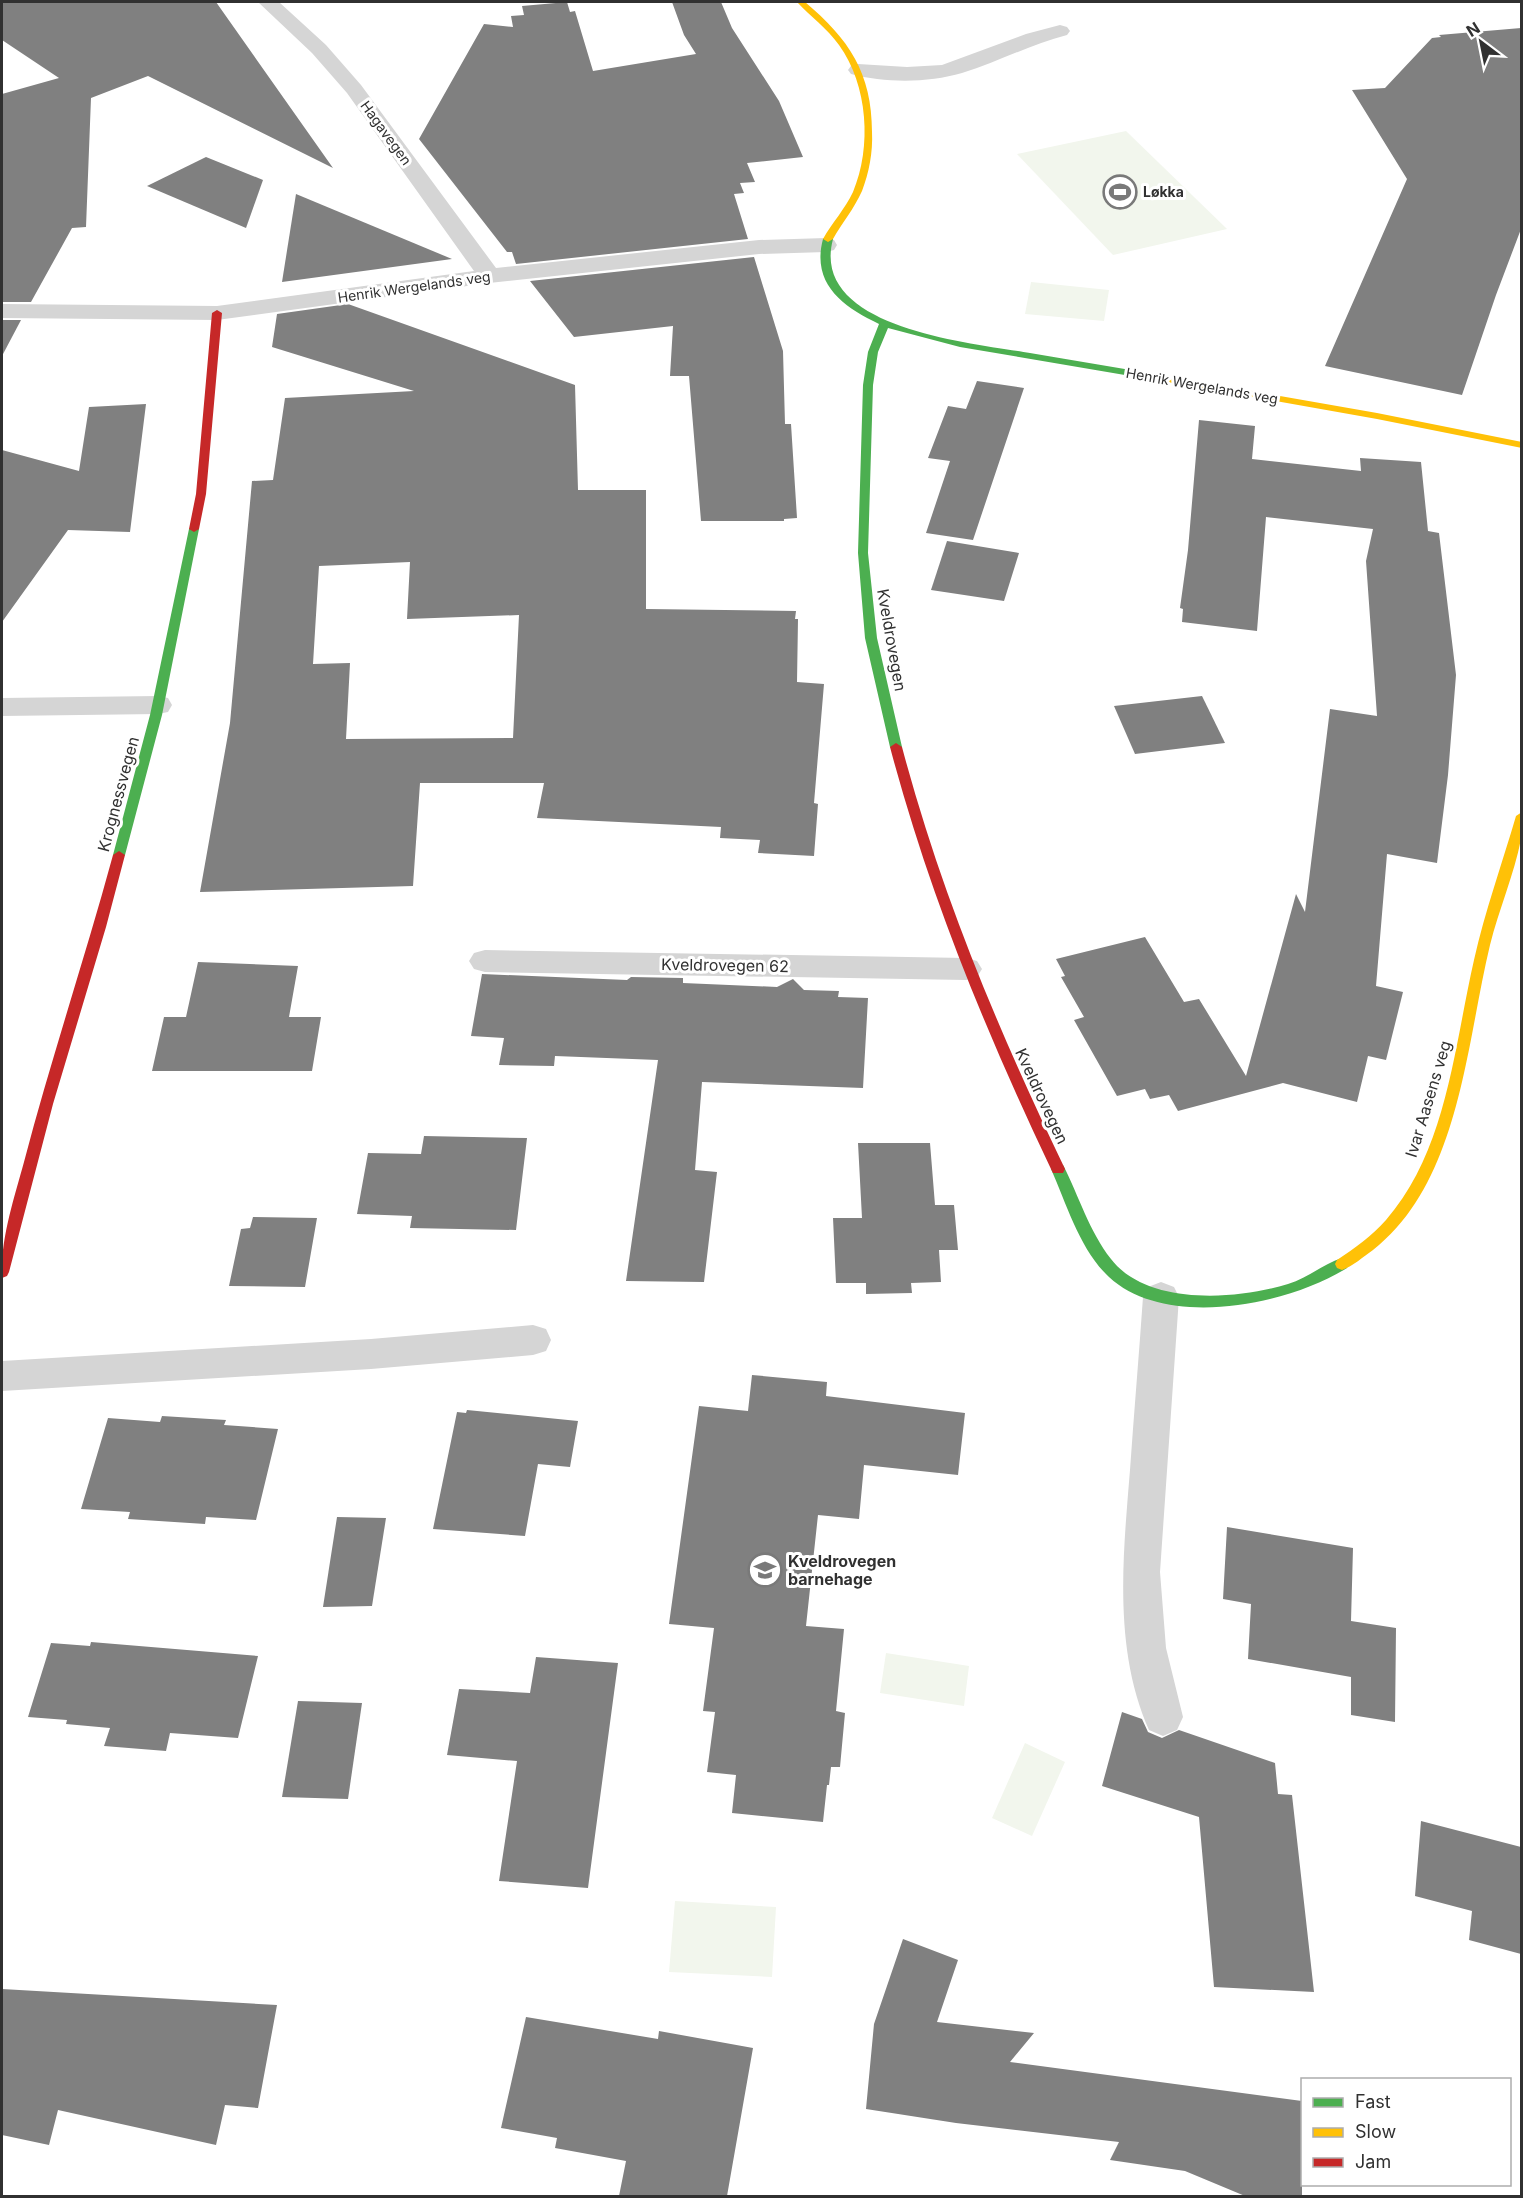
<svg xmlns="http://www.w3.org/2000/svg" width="1523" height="2198" viewBox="0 0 1523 2198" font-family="Inter,sans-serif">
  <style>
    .green { fill: #f2f6ed }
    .building { fill: #808080; fill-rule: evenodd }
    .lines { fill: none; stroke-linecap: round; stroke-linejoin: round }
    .lane { fill: #d5d5d5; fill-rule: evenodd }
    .street { fill: #d5d5d5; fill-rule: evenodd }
    .fast { fill: #4caf50; fill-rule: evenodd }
    .slow { fill: #ffc107; fill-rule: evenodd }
    .jam { fill: #c62828; fill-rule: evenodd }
    .labels { text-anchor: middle; stroke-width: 6; stroke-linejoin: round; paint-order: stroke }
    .far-street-label { font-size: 14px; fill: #313131; stroke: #fff }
    .far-poi-label { font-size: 14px; font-weight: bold; fill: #313131; stroke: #fff; text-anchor: start }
    .street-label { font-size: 16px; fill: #313131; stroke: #fff }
    .poi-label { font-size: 16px; font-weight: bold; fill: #313131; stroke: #fff; text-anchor: start }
  </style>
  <rect width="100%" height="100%" fill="#fff"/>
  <g class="green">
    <polygon points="1126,131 1227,229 1113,255 1017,154"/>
    <polygon points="1031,282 1109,290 1104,321 1025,314"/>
    <polygon points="886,1653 969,1666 964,1706 880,1693"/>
    <polygon points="1025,1743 1065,1762 1032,1836 992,1818"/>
    <polygon points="675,1901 776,1907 772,1977 669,1972"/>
  </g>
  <g class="building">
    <polygon points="2,2 216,2 333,168 148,76 91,98 86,227 72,228 31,302 2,302 2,94 59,78 2,40"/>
    <polygon points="567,2 570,12 575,11 593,71 696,54 684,35 672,2 721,2 732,28 779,101 803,157 747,163 755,182 740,183 744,193 734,194 748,239 516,264 512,252 507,252 419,139 484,24 513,27 511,16 524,15 522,6"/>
    <polygon points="1521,28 1521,229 1496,295 1462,395 1325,366 1407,179 1352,90 1385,88 1432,38 1441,37 1439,35"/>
    <polygon points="206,157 263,180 246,228 147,186"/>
    <polygon points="296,194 452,259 282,282"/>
    <polygon points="754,257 783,351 785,424 791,424 797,518 784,519 784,521 701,521 689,376 670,376 673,326 574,337 530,281"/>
    <path d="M 348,304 L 575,385 L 578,490 L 646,490 L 646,609 L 796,611 L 795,619 L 798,619 L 797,682 L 824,684 L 814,803 L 818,804 L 814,856 L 758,853 L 760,840 L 720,838 L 721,827 L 537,818 L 544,783 L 420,783 L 413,886 L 200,892 L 230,723 L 252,481 L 273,480 L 285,398 L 414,391 L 272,347 L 277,314 ZM 410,562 L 407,619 L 519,615 L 513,738 L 346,739 L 350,663 L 313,664 L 319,566 Z"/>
    <polygon points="2,320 21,320 2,356"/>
    <polygon points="977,381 1024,388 973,540 926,533 950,461 928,458 948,406 966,409"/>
    <polygon points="146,404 130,532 68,530 2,622 2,450 79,471 89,407"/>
    <polygon points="1199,420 1255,426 1252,459 1361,471 1360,458 1421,462 1428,531 1439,533 1456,675 1448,775 1437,863 1387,854 1376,986 1403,992 1386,1060 1368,1056 1357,1102 1283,1083 1178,1111 1169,1095 1150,1099 1145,1089 1117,1096 1074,1020 1084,1017 1061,977 1065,976 1056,959 1145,937 1184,1002 1199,999 1246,1076 1296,894 1305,912 1330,709 1377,716 1366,561 1373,529 1266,517 1257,631 1182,622 1183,609 1180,608 1188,550"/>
    <polygon points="947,541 1019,553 1004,601 931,590"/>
    <polygon points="1202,696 1225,743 1135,754 1114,706"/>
    <polygon points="198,962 298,966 289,1017 321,1017 312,1071 152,1071 164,1017 186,1017"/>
    <polygon points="482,974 627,980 631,977 683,978 683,983 777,987 793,979 804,990 839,991 838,997 868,998 863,1088 702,1082 695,1170 717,1172 704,1282 626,1281 658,1060 555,1056 554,1066 499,1065 504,1038 471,1036"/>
    <polygon points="424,1136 527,1138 516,1230 410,1228 412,1216 357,1214 368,1153 421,1154"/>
    <polygon points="858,1143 930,1143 935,1205 954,1205 958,1250 939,1250 941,1282 911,1283 912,1293 866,1294 866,1283 836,1283 833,1218 862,1218"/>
    <polygon points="253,1217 317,1218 305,1287 229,1286 241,1229 250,1228"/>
    <polygon points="752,1375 827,1382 826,1396 965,1413 958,1475 864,1465 859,1519 818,1515 806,1626 844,1629 836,1711 845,1713 840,1767 831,1767 829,1785 827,1785 823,1822 732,1813 736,1775 707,1772 715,1712 703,1711 714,1628 669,1624 699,1406 748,1411"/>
    <polygon points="467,1410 578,1421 570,1467 538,1464 525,1536 433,1529 457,1412 466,1413"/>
    <polygon points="162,1416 226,1420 224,1425 278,1429 256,1520 206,1517 205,1524 128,1519 130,1512 81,1509 108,1418 160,1422"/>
    <polygon points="337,1517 386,1518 372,1606 323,1607"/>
    <polygon points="1227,1527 1353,1548 1351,1621 1396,1628 1395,1722 1351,1715 1351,1677 1248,1659 1251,1604 1223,1599"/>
    <polygon points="91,1642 258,1656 238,1738 170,1733 166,1751 104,1746 110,1728 66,1724 67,1720 28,1717 51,1643 90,1646"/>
    <polygon points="536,1657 618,1663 588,1888 499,1881 517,1761 447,1755 459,1689 530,1693"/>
    <polygon points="298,1701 362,1703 348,1799 282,1797"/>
    <polygon points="1122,1712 1142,1719 1148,1732 1162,1738 1179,1730 1275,1763 1278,1794 1292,1795 1314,1992 1214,1987 1199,1817 1102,1786"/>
    <polygon points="1421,1821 1521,1847 1521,1954 1469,1940 1472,1911 1415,1896"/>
    <polygon points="903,1939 958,1960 937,2022 1034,2033 1010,2062 1302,2101 1302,2196 1245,2196 1185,2171 1110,2160 1119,2142 956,2123 866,2109 874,2024"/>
    <polygon points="2,1989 277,2005 258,2108 225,2105 216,2145 58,2110 49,2145 2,2135"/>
    <polygon points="526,2017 658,2039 659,2031 753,2048 727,2196 619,2196 626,2161 555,2148 557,2138 501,2128"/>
  </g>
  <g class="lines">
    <g class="lane">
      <path d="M 1060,25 L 1067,27 L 1070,31 L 1067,35 C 1031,44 998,62 962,73 C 928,83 885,83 851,74 L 848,70 L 851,66 L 858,64 L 907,67 L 942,65 L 1026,34 Z"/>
      <polygon points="158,696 168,698 172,705 168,712 158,714 2,716 2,698"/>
      <path d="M 1161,1282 L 1174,1287 L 1179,1297 L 1160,1572 L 1166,1648 L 1183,1717 L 1177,1730 L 1163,1736 L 1149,1730 C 1113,1649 1123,1556 1130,1470 C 1134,1412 1139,1355 1143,1297 L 1148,1287 Z"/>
      <polygon points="533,1325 546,1329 551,1340 546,1351 533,1355 371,1369 2,1391 2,1361 371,1339"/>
    </g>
    <g class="street">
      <polygon points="258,2 279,2 326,45 361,85 496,268 759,240 826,238 834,240 837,245 834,250 826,252 759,254 489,283 217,320 2,318 2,304 217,306 474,271 347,93 312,53"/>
      <polygon points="485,950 966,958 977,961 982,969 977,977 966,980 485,972 474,969 469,961 474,953"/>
    </g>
    <g class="fast">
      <path d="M 828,236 L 833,239 C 809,329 972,343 1030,353 C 1075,361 1121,368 1166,376 L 1171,379 L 1166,382 L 960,347 L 888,328 L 878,352 L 873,385 L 868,553 L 877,638 L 902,747 L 896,751 L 890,747 L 865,638 L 858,553 L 863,385 L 868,352 L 879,324 C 843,307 811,284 823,239 Z"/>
      <polygon points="194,526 199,529 162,715 125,855 119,859 113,855 150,715 189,529"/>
      <path d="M 1058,1164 L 1063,1165 C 1079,1196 1089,1231 1111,1259 C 1147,1306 1237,1300 1288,1284 C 1308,1278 1323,1264 1342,1258 L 1347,1260 L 1349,1264 L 1347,1268 C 1288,1305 1166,1330 1109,1277 C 1080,1250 1067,1205 1051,1169 L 1053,1165 Z"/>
    </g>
    <g class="slow">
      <path d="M 797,2 L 805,2 C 849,39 872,73 872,132 C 873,152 869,173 862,191 C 854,209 842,223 833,239 L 828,242 L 823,239 C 832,223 845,209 853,192 C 872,147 868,85 839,45 C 827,28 811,17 797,2 Z"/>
      <polygon points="1166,376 1377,413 1522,442 1522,448 1377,419 1162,381 1162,377"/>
      <path d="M 1522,812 C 1522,821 1523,831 1521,839 C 1514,875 1499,909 1490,945 C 1466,1044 1460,1182 1373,1250 C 1363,1257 1353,1266 1342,1270 L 1337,1268 L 1335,1264 L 1337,1260 C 1355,1248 1372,1236 1386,1220 C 1447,1150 1454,1047 1474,960 C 1485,911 1502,864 1516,816 Z"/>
    </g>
    <g class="jam">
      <polygon points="217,310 222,313 206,494 199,529 194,532 189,529 196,494 212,313"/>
      <path d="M 896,743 L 902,747 C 941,894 999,1032 1065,1169 L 1063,1173 L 1053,1173 L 1051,1169 C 986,1032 929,894 890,747 Z"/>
      <path d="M 119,851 L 125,855 L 106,927 L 53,1104 L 9,1272 L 7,1276 L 2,1278 C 0,1240 14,1199 24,1162 C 51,1059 85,958 113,855 Z"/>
    </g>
  </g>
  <defs>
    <g id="stadium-ring" transform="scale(1.725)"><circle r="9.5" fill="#fff" stroke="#797979" stroke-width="1.5"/><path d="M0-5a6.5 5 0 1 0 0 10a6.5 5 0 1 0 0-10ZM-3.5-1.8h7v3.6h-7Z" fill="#797979"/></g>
    <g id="school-ring" transform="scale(1.725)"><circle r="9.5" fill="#fff" stroke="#797979" stroke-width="1.5"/><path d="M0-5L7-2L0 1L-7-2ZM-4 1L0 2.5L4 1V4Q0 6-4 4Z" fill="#797979"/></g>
  </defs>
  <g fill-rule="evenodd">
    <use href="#stadium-ring" x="1120" y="192"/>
    <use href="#school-ring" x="765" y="1570"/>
  </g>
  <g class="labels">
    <g class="far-street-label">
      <text transform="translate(386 133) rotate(54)" y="5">Hagavegen</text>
      <text transform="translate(414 287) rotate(-8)" y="5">Henrik Wergelands veg</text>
      <text transform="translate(1202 386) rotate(10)" y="5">Henrik Wergelands veg</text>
    </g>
    <g class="far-poi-label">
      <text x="1143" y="197">Løkka</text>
    </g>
    <g class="street-label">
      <text transform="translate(892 640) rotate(80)" y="6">Kveldrovegen</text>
      <text transform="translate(118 794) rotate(-75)" y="6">Krognessvegen</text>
      <text transform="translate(725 965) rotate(1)" y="6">Kveldrovegen 62</text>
      <text transform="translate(1042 1096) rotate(65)" y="6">Kveldrovegen</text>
      <text transform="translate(1428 1099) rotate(-73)" y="6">Ivar Aasens veg</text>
    </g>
    <g class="poi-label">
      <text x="788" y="1567">Kveldrovegen<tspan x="788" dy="18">barnehage</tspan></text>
    </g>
  </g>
  <rect width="1523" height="2198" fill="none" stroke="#313131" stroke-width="6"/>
  <rect x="1301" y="2078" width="210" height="108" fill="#ffffff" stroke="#adadad" stroke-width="1.5"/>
  <rect x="1313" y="2098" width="30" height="9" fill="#4caf50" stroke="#adadad" stroke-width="1.5"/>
  <text x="1355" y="2108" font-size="18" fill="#313131">Fast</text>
  <rect x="1313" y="2128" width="30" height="9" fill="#ffc107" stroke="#adadad" stroke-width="1.5"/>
  <text x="1355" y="2138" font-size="18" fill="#313131">Slow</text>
  <rect x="1313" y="2158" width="30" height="9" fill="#c62828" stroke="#adadad" stroke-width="1.5"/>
  <text x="1355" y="2168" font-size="18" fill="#313131">Jam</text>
  <g transform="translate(1481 42) rotate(328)" stroke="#ffffff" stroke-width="4.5" paint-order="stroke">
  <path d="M0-4.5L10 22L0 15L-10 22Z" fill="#313131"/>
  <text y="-9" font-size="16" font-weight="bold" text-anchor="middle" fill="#313131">N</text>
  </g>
</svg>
